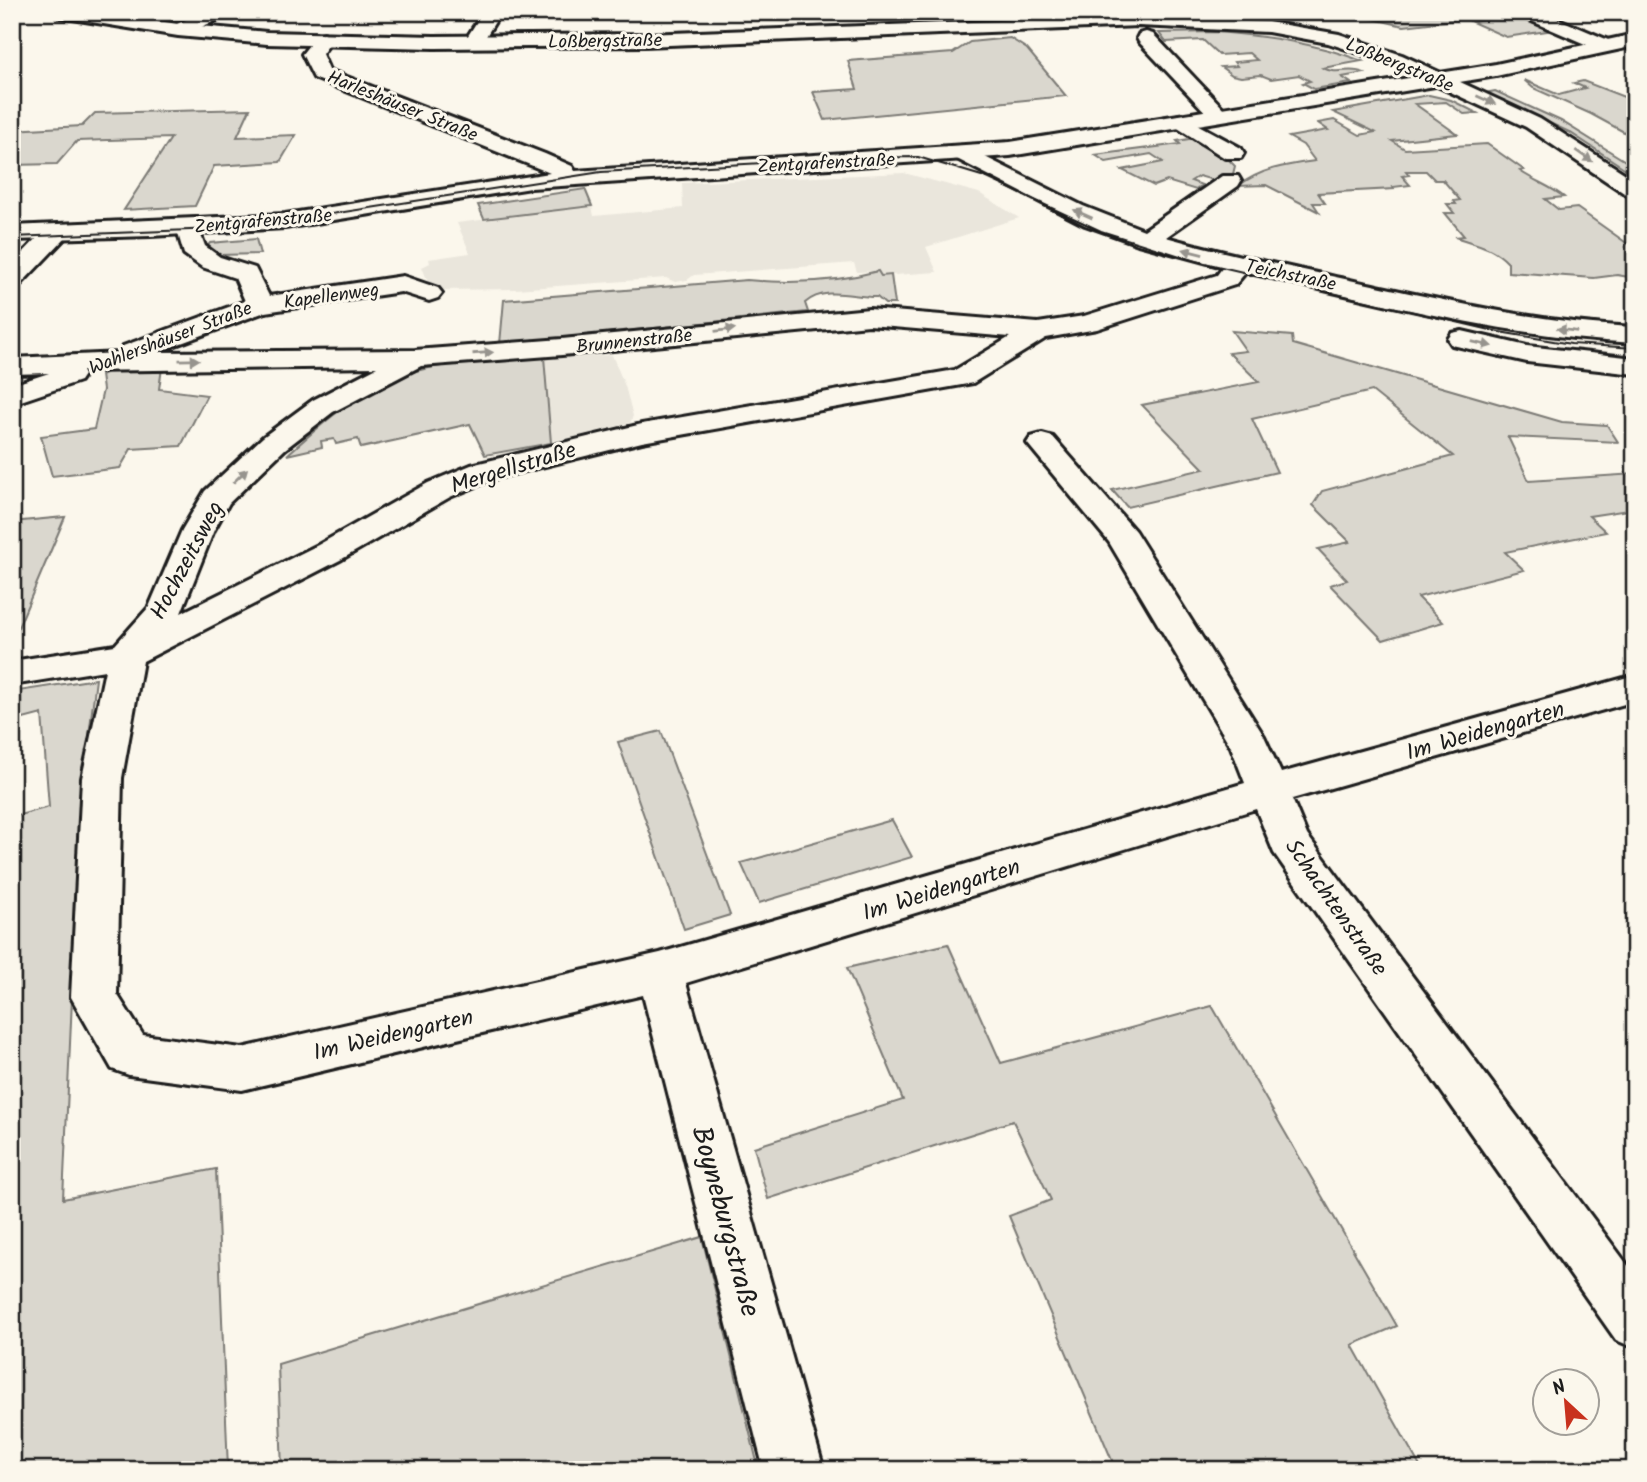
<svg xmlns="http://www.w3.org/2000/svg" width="1647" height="1482" viewBox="0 0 1647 1482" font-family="Kalam,sans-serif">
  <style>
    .built { fill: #eae6dc }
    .green { fill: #dad7ce; stroke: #7b7a75; stroke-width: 2 }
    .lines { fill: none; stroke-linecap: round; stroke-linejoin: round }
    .minor-casing { stroke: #1c1c1c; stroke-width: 6 }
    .tertiary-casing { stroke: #1c1c1c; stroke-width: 6 }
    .secondary-casing { stroke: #1c1c1c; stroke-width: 6 }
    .minor { fill: #fbf7ec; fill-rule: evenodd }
    .tertiary { fill: #fbf7ec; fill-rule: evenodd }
    .secondary { fill: #fbf7ec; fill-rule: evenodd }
    .tram { stroke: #1c1c1c; stroke-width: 2 }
    .oneway { fill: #97948e }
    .labels { text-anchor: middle; stroke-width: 6; stroke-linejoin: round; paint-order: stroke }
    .far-street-label { font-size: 19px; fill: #1c1c1c; stroke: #fbf7ec }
    .street-label { font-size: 23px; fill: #1c1c1c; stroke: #fbf7ec }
    .near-street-label { font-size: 28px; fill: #1c1c1c; stroke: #fbf7ec }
  </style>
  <rect width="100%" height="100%" fill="#fbf7ec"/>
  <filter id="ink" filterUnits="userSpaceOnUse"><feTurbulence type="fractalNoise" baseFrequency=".0143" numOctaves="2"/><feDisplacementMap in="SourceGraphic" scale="14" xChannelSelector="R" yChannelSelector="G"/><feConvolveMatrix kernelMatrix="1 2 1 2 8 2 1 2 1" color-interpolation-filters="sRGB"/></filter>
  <g filter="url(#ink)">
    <g class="built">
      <polygon points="904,173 979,193 1019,218 926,247 937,272 881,276 878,271 857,272 854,263 694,275 687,280 675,282 666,278 516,289 439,290 430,287 422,267 430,263 429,259 470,253 457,223 592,206 594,216 683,208 682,183"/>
      <polygon points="612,355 625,386 633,416 630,423 551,443 544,357"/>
    </g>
    <g class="green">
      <polygon points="1342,12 1450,12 1463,19 1404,26"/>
      <polygon points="1520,15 1554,30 1506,37 1472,22"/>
      <path d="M 1216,32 C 1266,36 1315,43 1362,61 L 1323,68 C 1339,76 1349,66 1364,73 L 1342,77 L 1351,83 L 1314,89 L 1303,83 L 1310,81 L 1299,75 L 1271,79 L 1261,75 L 1241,77 L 1232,75 L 1221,67 L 1237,66 L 1234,62 L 1257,60 L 1249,53 L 1219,55 L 1203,40 L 1166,42 L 1159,33 Z"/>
      <polygon points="1010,38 1027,49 1066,96 825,120 813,92 857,89 848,61 953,53 970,42"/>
      <polygon points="1524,80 1559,95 1585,88 1574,83 1583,81 1624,97 1635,96 1635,138 1591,114 1533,88"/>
      <polygon points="1495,91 1561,121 1635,167 1635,175 1569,132 1485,93"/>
      <path d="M 1429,95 L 1451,100 L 1477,113 L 1464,114 L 1446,102 L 1415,104 L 1457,134 L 1392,141 L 1405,149 L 1487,144 L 1524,170 L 1520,171 C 1534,181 1550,186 1564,197 L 1545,199 L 1559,210 L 1577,208 L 1635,249 L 1635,263 L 1630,264 L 1635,269 L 1635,278 L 1617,275 L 1594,278 L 1508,272 L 1508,263 C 1492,246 1475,244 1455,237 L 1464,236 L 1445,213 L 1454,213 L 1447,204 L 1456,204 L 1454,201 L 1460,200 L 1443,180 L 1435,180 L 1426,171 L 1406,171 L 1409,175 L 1402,176 L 1410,185 L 1393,187 L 1394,189 L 1318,193 L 1325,203 L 1313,203 L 1319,212 L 1266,185 L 1238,186 C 1262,168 1286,165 1315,161 L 1303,145 L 1289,137 L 1328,130 L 1318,123 L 1334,120 L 1360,135 L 1375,132 L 1333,112 Z"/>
      <polygon points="250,109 237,137 296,135 280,162 214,166 195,206 124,210 171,138 77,141 57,164 12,165 12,130 82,126 95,113"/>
      <polygon points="1195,138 1202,142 1199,144 1223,154 1235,166 1233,174 1220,182 1199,176 1191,181 1202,185 1196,190 1167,181 1154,186 1122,170 1163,162 1151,154 1106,162 1095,155 1180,144 1177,141"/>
      <polygon points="585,189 592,206 484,219 478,205"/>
      <polygon points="256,239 260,254 218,255 208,251 207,247 210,243"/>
      <path d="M 878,271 L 881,276 L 891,275 L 895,304 L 885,304 L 877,297 C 854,298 826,285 805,303 L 808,312 L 500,344 L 504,300 L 747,280 C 790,284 837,282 878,271 Z"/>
      <polygon points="1232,331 1292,336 1293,344 1562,422 1607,425 1618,442 1508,437 1529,481 1635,474 1635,509 1589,516 1606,532 1505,552 1524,570 1418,597 1443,622 1383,640 1330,585 1347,580 1318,549 1350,542 1313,505 1322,491 1453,456 1372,391 1252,419 1277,472 1127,507 1112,490 1204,469 1142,405 1259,382 1229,353 1246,351"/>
      <path d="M 544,357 L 551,443 L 485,455 L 470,424 L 361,448 L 358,439 L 336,444 L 334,439 L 321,441 L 322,447 L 287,455 C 322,424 360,388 406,374 C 447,360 501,361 544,357 Z"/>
      <polygon points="162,368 159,389 207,395 181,446 131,449 120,468 52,476 41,436 94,429 103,390 101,375 113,369"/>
      <polygon points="65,517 12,642 12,522"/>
      <polygon points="96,679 81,799 63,1199 216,1169 228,1470 12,1470 12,817 49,807 42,714 12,722 12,692"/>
      <polygon points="661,731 730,915 684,929 618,742"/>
      <polygon points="892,820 912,857 759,903 741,863"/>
      <polygon points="948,944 1001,1063 1212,1006 1397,1326 1352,1345 1422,1470 1116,1470 1009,1216 1051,1200 1013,1121 768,1199 754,1147 903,1100 847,968"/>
      <polygon points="702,1237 759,1470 282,1470 278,1364"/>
    </g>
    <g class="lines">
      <g class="minor-casing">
        <g id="minor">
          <polygon points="205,12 230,12 227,16 184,34 172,34 169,30 172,26"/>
          <polygon points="483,12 501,12 480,46 466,46 464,42"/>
          <polygon points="1517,12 1542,12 1613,42 1615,46 1606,52 1599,50 1520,16"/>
          <polygon points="1146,32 1153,34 1225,110 1228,114 1225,118 1211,118 1139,42 1137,38 1139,34"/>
          <polygon points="1180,115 1241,148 1244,153 1241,158 1225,158 1173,125 1170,121 1173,117"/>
          <path d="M 965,147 L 1083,206 L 1144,230 L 1222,176 L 1238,176 L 1241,181 L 1238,186 L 1166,237 C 1233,256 1300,269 1368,284 C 1456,303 1544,323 1635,327 L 1635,343 C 1503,337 1374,301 1246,272 L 1235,285 L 1097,329 L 1046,338 L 973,383 L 642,442 L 493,479 L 450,497 L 342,559 L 143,661 L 122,778 L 117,994 L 143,1035 L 242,1048 L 660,953 L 1245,783 L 1231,747 L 1109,542 L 1027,443 L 1031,437 L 1042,434 L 1053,437 L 1135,531 L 1264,736 L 1281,773 L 1635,675 L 1635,701 L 1292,799 L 1307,835 L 1635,1275 L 1635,1348 L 1616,1340 L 1274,853 L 1256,809 L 686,983 L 824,1470 L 764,1470 L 643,995 L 242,1090 L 129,1075 L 112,1069 L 71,997 L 82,778 L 105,670 L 12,685 L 12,661 L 115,645 L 149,607 L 182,530 L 205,491 L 263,437 L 313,400 L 377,367 L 82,371 L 84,375 L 80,381 L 12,404 L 12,385 L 49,373 L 12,374 L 12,358 L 120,353 L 123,346 L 245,301 L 235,278 L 202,267 L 184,254 L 176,227 L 180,222 L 188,220 L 196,222 L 205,246 L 220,257 L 255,268 L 269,296 L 403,276 L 438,288 L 442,293 L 438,298 L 429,301 L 401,292 L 265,312 L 157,352 L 415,350 L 562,339 L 869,309 L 1038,323 L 1084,316 L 1217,275 L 1223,267 L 1138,244 L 1085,225 L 957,159 L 954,154 L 957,149 ZM 869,325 L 1010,337 L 955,370 L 642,424 L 471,465 L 428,483 L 318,545 L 181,613 L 214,530 L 229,503 L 285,449 L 333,412 L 421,366 L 562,355 Z"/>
          <polygon points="57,225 66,227 69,232 66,237 21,284 12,287 12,264 48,227"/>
          <polygon points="1462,331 1527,346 1635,358 1635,374 1527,362 1452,345 1448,339 1452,333"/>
        </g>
      </g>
      <g class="tertiary-casing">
        <polygon id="tertiary" points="324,33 333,39 322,54 329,70 545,154 572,166 575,171 1010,142 1496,64 1635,34 1635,46 1496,76 1010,156 531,188 285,228 151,236 12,240 12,226 285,214 550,173 314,78 302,54 317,35"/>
      </g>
      <g class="secondary-casing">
        <polygon id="secondary" points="51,12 97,12 178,24 267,32 434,36 645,34 1139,16 1268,22 1339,34 1402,55 1540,119 1635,180 1635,197 1627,195 1526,127 1388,63 1328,43 1268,32 1139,26 645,46 434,48 267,44 178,36 60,17"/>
      </g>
      <use href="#minor" class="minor"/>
      <use href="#tertiary" class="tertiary"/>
      <use href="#secondary" class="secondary"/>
      <polyline class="tram" points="12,237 241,228 601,172 850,158 918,157 985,177 1101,231 1196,261 1499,332 1571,344 1635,348"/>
    </g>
    <defs><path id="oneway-solid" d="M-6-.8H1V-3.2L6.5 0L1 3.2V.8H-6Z" transform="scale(1.75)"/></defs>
    <g class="oneway">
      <use href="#oneway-solid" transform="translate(1486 100) rotate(24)"/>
      <use href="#oneway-solid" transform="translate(1584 156) rotate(34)"/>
      <use href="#oneway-solid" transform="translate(1083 214) rotate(-156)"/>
      <use href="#oneway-solid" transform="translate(1193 252) rotate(-165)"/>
      <use href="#oneway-solid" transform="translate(725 330) rotate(-7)"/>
      <use href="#oneway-solid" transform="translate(1567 330) rotate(-173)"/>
      <use href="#oneway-solid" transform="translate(1482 344) rotate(13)"/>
      <use href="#oneway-solid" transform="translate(483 353) rotate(-4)"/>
      <use href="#oneway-solid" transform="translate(189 360) rotate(-1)"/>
      <use href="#oneway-solid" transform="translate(240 476) rotate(-44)"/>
    </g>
  </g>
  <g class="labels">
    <g class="far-street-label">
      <text transform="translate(605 40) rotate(-1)" y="7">Loßbergstraße</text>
      <text transform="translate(1400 64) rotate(22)" y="7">Loßbergstraße</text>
      <text transform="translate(403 105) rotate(22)" y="7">Harleshäuser Straße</text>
      <text transform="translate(826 162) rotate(-3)" y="7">Zentgrafenstraße</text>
      <text transform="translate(263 220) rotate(-5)" y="7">Zentgrafenstraße</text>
      <text transform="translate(1291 274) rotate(12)" y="7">Teichstraße</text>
      <text transform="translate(331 295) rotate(-8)" y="7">Kapellenweg</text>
      <text transform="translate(170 337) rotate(-21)" y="7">Wahlershäuser Straße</text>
      <text transform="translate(634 340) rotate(-6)" y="7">Brunnenstraße</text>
    </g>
    <g class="street-label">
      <text transform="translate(513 467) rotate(-17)" y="8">Mergellstraße</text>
      <text transform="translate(186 560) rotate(-62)" y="8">Hochzeitsweg</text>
      <text transform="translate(1485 730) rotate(-16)" y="8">Im Weidengarten</text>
      <text transform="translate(941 889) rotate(-17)" y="8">Im Weidengarten</text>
      <text transform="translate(1337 907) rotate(55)" y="8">Schachtenstraße</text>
      <text transform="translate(393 1034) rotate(-13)" y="8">Im Weidengarten</text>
    </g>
    <g class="near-street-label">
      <text transform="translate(727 1221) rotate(75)" y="10">Boyneburgstraße</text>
    </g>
  </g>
  <rect width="1647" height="1482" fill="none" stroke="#fbf7ec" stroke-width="42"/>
  <rect x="21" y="21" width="1605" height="1440" fill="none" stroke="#1c1c1c" stroke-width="2.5" filter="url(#ink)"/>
  <g transform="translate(1566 1402) rotate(334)"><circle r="33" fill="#fbf7ec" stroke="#a29f99" stroke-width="2"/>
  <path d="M0-5L12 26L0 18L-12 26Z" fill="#c8321e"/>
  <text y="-10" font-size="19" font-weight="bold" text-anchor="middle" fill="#1c1c1c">N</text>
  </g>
</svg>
